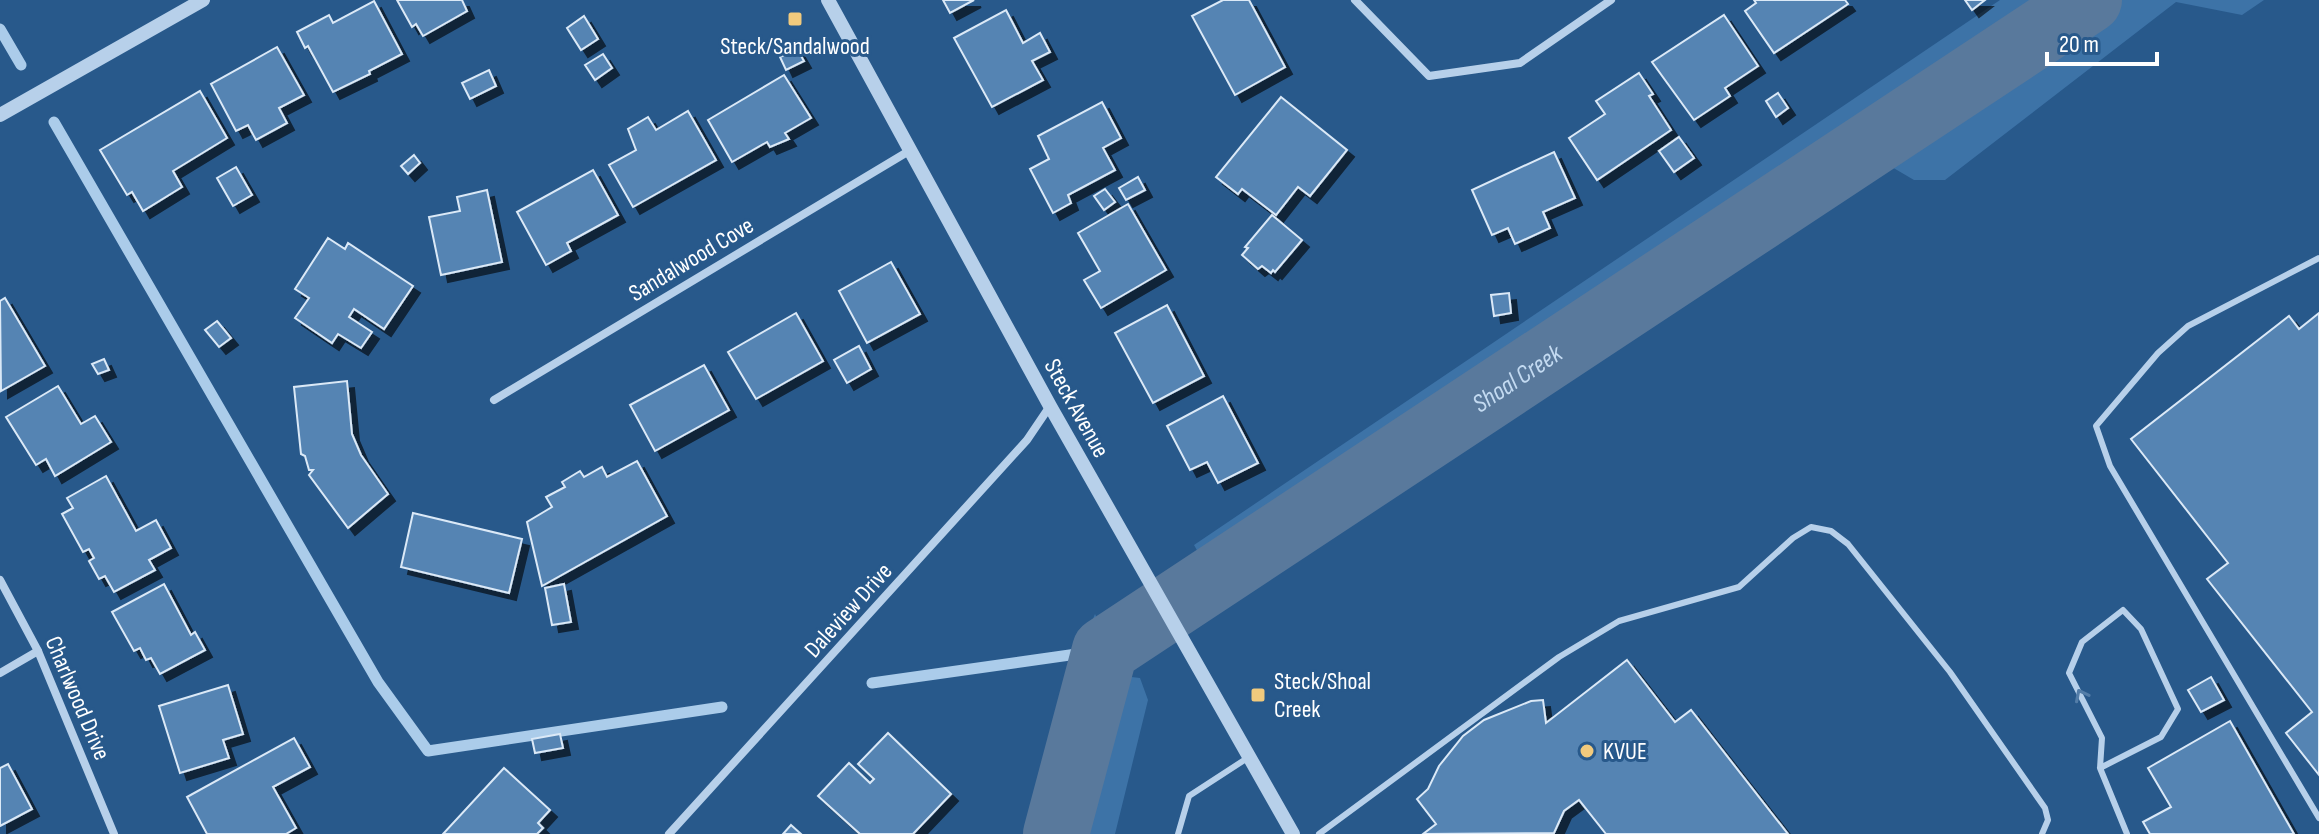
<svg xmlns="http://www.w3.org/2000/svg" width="2319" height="834" viewBox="0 0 2319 834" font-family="'Sofia Sans Condensed',sans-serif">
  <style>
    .green { fill: #3d73a7 }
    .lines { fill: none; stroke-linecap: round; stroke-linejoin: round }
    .stream { stroke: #abccea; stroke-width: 11 }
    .river { stroke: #59799c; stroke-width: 66 }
    .building { fill: #5584b3; stroke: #dbe9f7; stroke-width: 2; filter: url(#shadow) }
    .service { stroke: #b7d0ea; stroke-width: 6 }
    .minor { stroke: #b7d0ea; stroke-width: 8 }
    .tertiary { stroke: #b7d0ea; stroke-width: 14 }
    .oneway { stroke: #537da8 }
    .poi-dot { fill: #f1ca7d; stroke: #28598b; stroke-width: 3 }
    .labels { text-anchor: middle; stroke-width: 6; stroke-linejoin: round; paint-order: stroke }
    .poi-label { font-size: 24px; fill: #fff; stroke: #28598b; text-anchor: start }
    .street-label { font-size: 24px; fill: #fff; stroke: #28598b }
    .water-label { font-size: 26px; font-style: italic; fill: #c3daf1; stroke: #28598b }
  </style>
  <defs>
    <filter id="shadow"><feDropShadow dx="7" dy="7" stdDeviation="0" flood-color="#0009"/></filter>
  </defs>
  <rect width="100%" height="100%" fill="#28598b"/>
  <g class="green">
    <polygon points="2000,0 2264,0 2242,15 2176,2 1945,180 1914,180 1885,163 1229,607 1194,545"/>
    <polygon points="1095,614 1123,676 1140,678 1148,700 1115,834 1026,834 1064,692"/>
  </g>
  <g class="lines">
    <g class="stream">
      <polyline points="0,29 21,65"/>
      <polyline points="54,122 378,682 428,751 722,707"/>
      <polyline points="872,683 1105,650"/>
    </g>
    <path class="river" id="s1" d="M 1056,834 L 1105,650 L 2089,0"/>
  </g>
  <g class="building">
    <polygon points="397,0 462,0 467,11 423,36 416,24 412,27"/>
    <polygon points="943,0 974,0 950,13"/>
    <polygon points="1223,0 1249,0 1285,67 1235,95 1192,16"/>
    <polygon points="1754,0 1845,0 1848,4 1774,53 1745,11 1756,3"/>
    <polygon points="1965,0 1985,0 1972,10"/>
    <polygon points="374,1 402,54 369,71 370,74 333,92 308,46 305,48 297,32 329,15 333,23"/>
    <polygon points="1006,10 1023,43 1040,33 1050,52 1032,61 1043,80 992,107 954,38"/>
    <polygon points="1724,15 1758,66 1725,88 1730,96 1694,120 1652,62"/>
    <polygon points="584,16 598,39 581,50 567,28"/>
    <polygon points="277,47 304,95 279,108 287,123 256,140 248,125 236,131 211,84"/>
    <polygon points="797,49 804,61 786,70 780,57"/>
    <polygon points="603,54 612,68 595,80 585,65"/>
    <polygon points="489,70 496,86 470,99 462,83"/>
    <polygon points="1639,73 1653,94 1649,96 1671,130 1597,180 1569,138 1605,114 1596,101"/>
    <polygon points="784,75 811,118 785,133 789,139 770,147 767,142 732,162 708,120"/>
    <polygon points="200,91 227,138 173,171 182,187 143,211 132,192 127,195 100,150"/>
    <polygon points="1778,93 1788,108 1776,117 1766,101"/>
    <polygon points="1281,97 1347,150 1310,196 1298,187 1276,215 1242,189 1238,194 1216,177"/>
    <polygon points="1102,102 1121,138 1103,148 1115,170 1068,195 1071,203 1053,213 1030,169 1049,159 1038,136"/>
    <polygon points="688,111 716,160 633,207 609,165 636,150 628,129 648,117 656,130"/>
    <polygon points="1679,137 1694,158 1674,172 1659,151"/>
    <polygon points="1554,152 1575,198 1543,212 1550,228 1515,244 1508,228 1492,235 1472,190"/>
    <polygon points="414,155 420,163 408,174 401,166"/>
    <polygon points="236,167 252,195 233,206 217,178"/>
    <polygon points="593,170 618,215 567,243 571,251 546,265 517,212"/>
    <polygon points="1138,177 1145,190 1126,200 1119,188"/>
    <polygon points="1105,189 1115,202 1104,210 1094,196"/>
    <polygon points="487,190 502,262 441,275 429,217 460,211 457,197"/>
    <polygon points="1128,204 1166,270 1101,308 1084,280 1100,271 1078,233"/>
    <polygon points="1272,215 1302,240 1275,272 1273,270 1271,273 1262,266 1258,269 1242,255 1248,248 1245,247"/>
    <polygon points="328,238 345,249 348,243 413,286 384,329 354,309 349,317 372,332 361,348 338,334 332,343 295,318 309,298 295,289"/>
    <polygon points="891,262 920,314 867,343 839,291"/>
    <polygon points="1509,293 1511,313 1494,316 1491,295"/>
    <polygon points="5,298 45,366 1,391 0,301"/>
    <polygon points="1167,305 1204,376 1153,403 1115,333"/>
    <polygon points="796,313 823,361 756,399 728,352"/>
    <polygon points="2319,313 2319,775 2286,733 2312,712 2207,579 2228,563 2131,439 2289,316 2299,329"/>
    <polygon points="217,321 231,338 219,347 205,330"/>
    <polygon points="859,346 871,369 847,383 834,360"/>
    <polygon points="104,359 109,370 98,374 92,364"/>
    <polygon points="704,365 729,410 655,451 630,405"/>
    <polygon points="347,381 352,434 361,455 388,494 348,528 309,475 313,470 309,470 305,456 301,454 294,387"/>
    <polygon points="58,386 81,424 95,416 111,442 55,476 46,459 36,465 6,417"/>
    <polygon points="1223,396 1258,463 1218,483 1207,462 1190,470 1167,426"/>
    <polygon points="637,461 667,516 542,586 527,522 552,507 546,497 565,487 562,482 580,471 584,477 602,467 607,477"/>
    <polygon points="106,476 136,531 156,520 171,548 149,560 155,570 114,592 105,576 99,579 89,561 94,558 89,549 83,552 62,514 73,508 67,498"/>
    <polygon points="413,513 522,539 509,593 401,567"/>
    <polygon points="164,584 191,635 195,632 205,650 160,674 151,658 146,660 140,648 134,651 112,612"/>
    <polygon points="564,584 571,622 552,625 545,588"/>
    <polygon points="1627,660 1675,722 1691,710 1788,834 1606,834 1579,800 1564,811 1554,833 1423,834 1436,824 1417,799 1428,789 1439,766 1463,736 1484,720 1531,701 1543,700 1546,723"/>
    <polygon points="2211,677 2224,700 2201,712 2188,690"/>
    <polygon points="228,685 243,734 223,740 229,758 180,773 159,706"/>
    <polygon points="2230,721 2294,834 2150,834 2143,822 2171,807 2148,768"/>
    <polygon points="888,733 951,794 913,834 860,834 818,796 849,763 870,783 874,779 858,764"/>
    <polygon points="560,734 563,748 535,753 532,739"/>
    <polygon points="294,738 310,767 273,787 296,828 286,834 207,834 187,797"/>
    <polygon points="8,764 32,809 0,826 0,768"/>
    <polygon points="504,768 550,810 538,823 543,828 537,834 443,834"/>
    <polygon points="791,825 801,834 783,834"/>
  </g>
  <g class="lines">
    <g class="service">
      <polyline points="2319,258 2188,326 2158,353 2096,426 2110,466 2319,818"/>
      <polyline points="2100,768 2161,737 2178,709 2141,629 2123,610 2082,642 2069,673 2102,738 2100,768 2127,834"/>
      <polyline points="1178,834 1189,796 1249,757"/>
      <polyline points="1319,834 1559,657 1619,621 1739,587 1793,538 1811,527 1831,531 1848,544 1950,672 2045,808 2048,820 2042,834"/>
    </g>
    <g class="minor">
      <polyline points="1355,0 1429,76 1520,63 1611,0"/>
      <polyline points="494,400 909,151"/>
      <polyline points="0,580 38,651 114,834"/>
      <polyline points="0,673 38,651"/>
      <polyline points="669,834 1027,440 1050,406"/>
    </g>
    <g class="tertiary">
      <polyline points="828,0 1050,406 1293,834"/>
      <polyline points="0,115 203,0"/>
    </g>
  </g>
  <defs><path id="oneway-chevron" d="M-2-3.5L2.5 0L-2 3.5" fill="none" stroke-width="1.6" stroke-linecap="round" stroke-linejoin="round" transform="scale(2)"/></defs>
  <use class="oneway" href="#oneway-chevron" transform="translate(2081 695) rotate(-117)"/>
  <g class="poi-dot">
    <rect x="787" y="11" width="16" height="16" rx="4"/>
    <rect x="1250" y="687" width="16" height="16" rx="4"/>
    <circle cx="1587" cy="751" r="8"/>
  </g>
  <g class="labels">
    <g class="poi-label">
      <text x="795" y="54" text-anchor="middle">Steck/Sandalwood</text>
      <text x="1274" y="689">Steck/Shoal<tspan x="1274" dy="28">Creek</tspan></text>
      <text x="1603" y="759">KVUE</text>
    </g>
    <g class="street-label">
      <text transform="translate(691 259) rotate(-31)" y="8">Sandalwood Cove</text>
      <text transform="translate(1077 408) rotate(61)" y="8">Steck Avenue</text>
      <text transform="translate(848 610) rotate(-48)" y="8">Daleview Drive</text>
      <text transform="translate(78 698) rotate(67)" y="8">Charlwood Drive</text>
    </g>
    <g class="water-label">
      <text dy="9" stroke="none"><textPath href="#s1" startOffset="684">Shoal Creek</textPath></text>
    </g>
  </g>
  <path d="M2047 52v12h110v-12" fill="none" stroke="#ffffff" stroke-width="4"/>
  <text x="2059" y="52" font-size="24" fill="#ffffff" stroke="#28598b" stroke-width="6" paint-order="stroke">20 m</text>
</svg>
